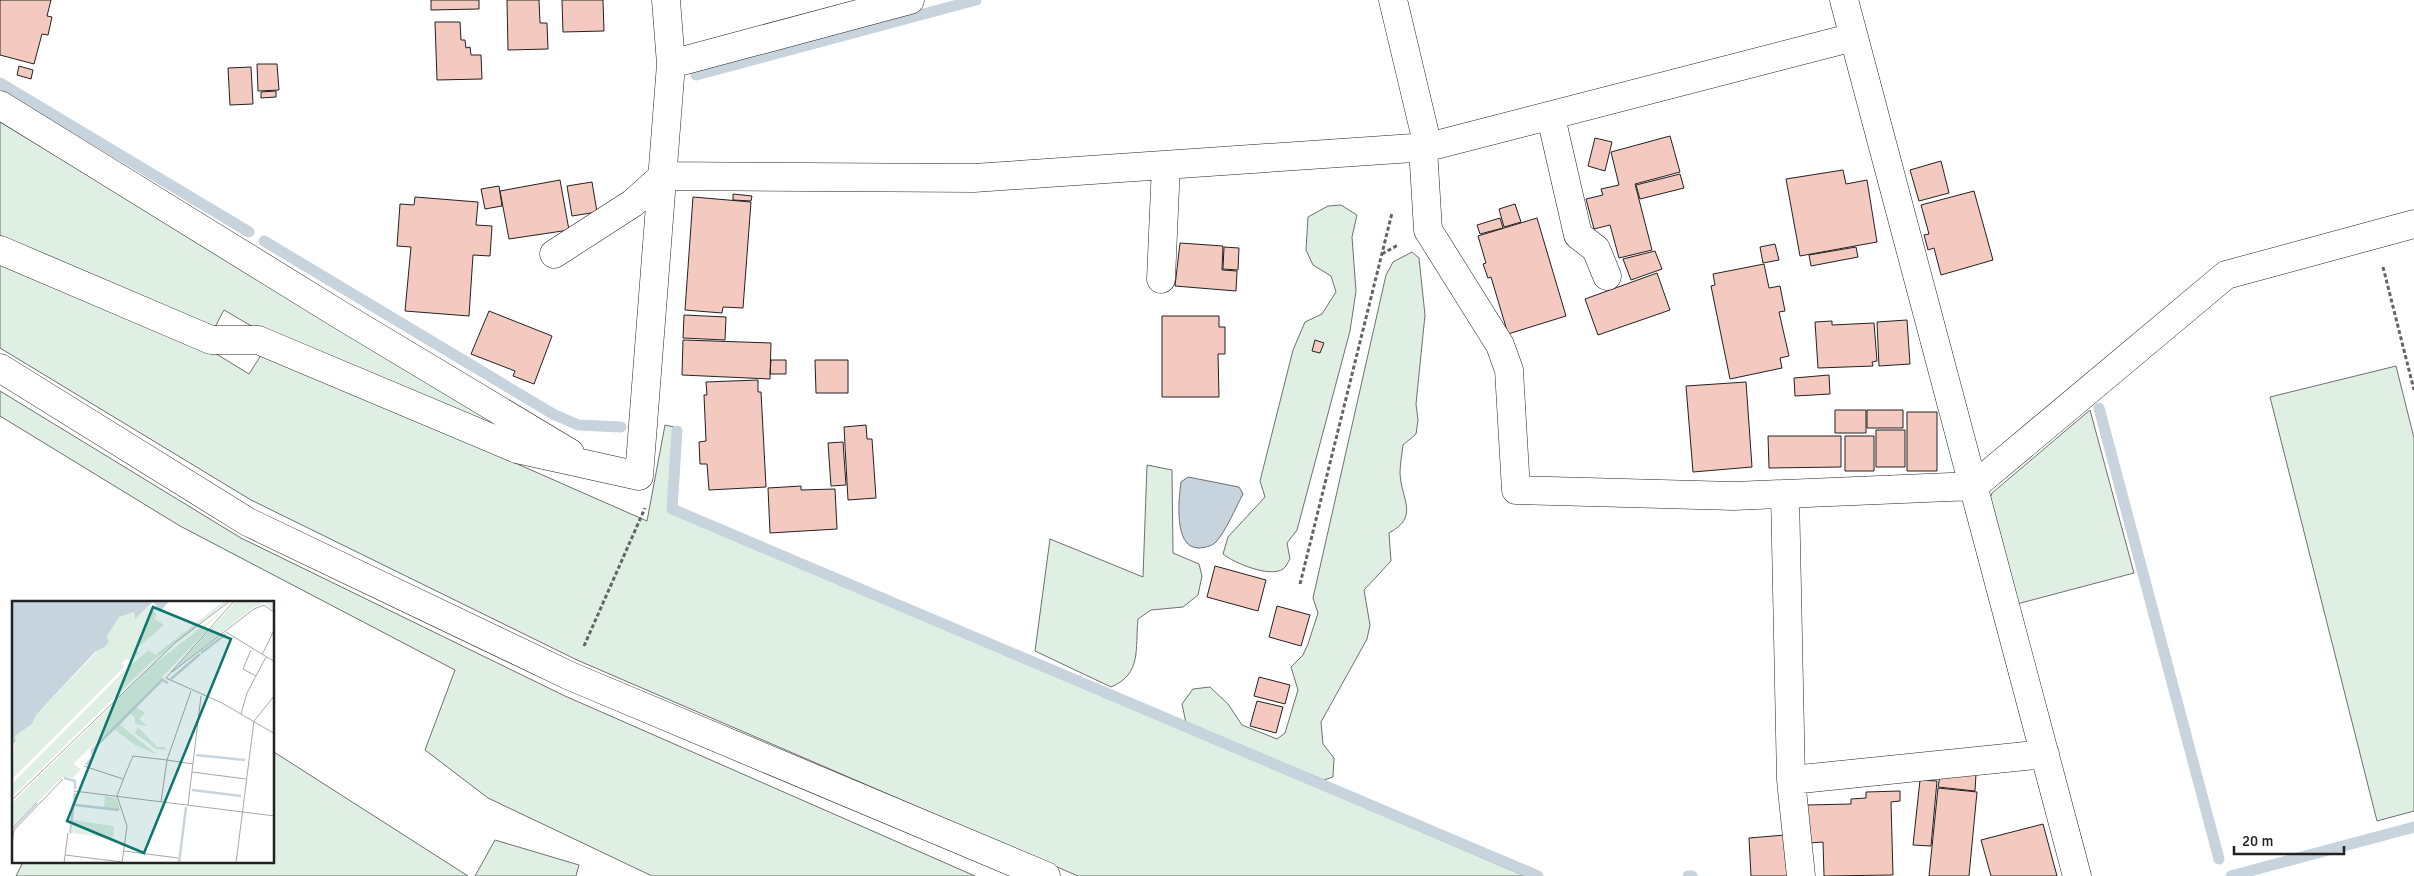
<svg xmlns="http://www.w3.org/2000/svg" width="2414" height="876" font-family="Signika,sans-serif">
<rect width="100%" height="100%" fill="#fff"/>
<path fill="#e0efe3" stroke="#6f6f6f" d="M0 122 520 437 265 334 224 310 214 329 0 238Z
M1341 205 1357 215 1352 237 1356 291 1350 331 1297 530 1287 543 1290 559C1288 562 1286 567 1283 569 1270 578 1234 563 1223 554L1228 537 1265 497 1260 481 1293 350 1305 322 1322 314 1336 292 1331 276 1313 265 1306 250 1308 217 1328 206Z
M1412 252 1419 258 1425 315 1416 404 1418 420 1416 434 1403 445C1402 454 1400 464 1400 473 1401 500 1420 516 1389 533L1391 561 1364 590 1370 625 1367 639 1321 722 1323 744 1334 758 1333 777 1324 780 1186 723 1182 704 1193 689 1210 687 1228 704 1242 725 1277 739 1285 733 1298 690 1291 667 1303 655 1308 644 1318 613 1313 598 1386 275 1393 262Z
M0 260 197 342 249 374 263 352 647 521 665 425 674 427 669 510 1525 876H1078L577 660 251 500 0 348Z
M2396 366 2414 438V811L2377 821 2270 397Z
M0 391 241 538 565 696 975 876H652L488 798 425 750 455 670 180 526 0 416Z
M2090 410 2134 573 2017 604 1989 501 1992 493Z
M1147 465 1172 470 1173 553 1199 564 1202 576 1198 595 1183 607 1151 610 1138 619C1135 649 1142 674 1111 687L1035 651 1050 539 1143 577Z
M274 752 468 876H16L23 862H274Z
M495 840 579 865 576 876H475Z"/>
<path fill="#c7d3dd" stroke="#6f6f6f" d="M1188 477 1239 487 1243 494C1235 509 1227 529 1216 542 1212 546 1204 548 1198 548 1173 547 1179 498 1181 482Z"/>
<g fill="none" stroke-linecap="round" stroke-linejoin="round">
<path stroke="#c7d3dd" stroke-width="11" d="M696 75 976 0
M0 83 249 232
M264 241 553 414 578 425 621 427
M2099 408 2219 859
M677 431 672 509 1538 876
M1688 876H1692
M2231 876 2414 827"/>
</g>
<path fill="#f3c9c0" stroke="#222" d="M0 0H51L47 16 52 17 48 35 42 34 34 64 0 55Z
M431 0H479V9L431 10Z
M507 0H539L540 23H547L548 49 508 50Z
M562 0H603L604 31 563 32Z
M435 22H460L461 40H465L466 48 470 47 471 55H481L482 79 437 80Z
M257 64H277L279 90 258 91Z
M19 66 33 70 31 79 17 75Z
M251 67 253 104 230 105 228 68Z
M276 91V97L261 98V92Z
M1670 136 1680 172 1635 184 1652 250 1619 258 1610 225 1594 229 1586 199 1603 195 1601 189 1619 185 1611 152Z
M1595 138 1612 142 1605 171 1588 166Z
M1941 161 1949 193 1919 201 1910 170Z
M1843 170 1846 184 1867 180 1877 242 1800 256 1786 179Z
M1680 174 1684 188 1640 199 1636 185Z
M560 180 569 230 509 239 500 191Z
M592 182 597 212 572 216 567 186Z
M499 186 502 206 485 209 481 189Z
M1974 191 1993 260 1941 275 1934 248 1928 250 1924 235 1929 234 1921 205Z
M733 194 752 196 751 201 733 200Z
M415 197 478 202 476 225 492 226 490 256 473 255 469 316 405 311 411 247 397 246 400 204 414 205Z
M693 197 751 202 743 308 723 307 722 313 685 310Z
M1515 204 1521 222 1504 227 1499 209Z
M1500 218 1503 228 1480 234 1477 225Z
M1537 218 1566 316 1508 334 1491 277 1488 278 1483 264 1486 263 1478 236Z
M1180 243 1223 246 1222 270 1237 271 1236 291 1175 286Z
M1775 244 1779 260 1763 263 1760 247Z
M1224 247 1239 248 1238 270 1223 269Z
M1856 247 1858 257 1811 266 1809 255Z
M1655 251 1662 269 1631 280 1623 259Z
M1764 264 1769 288 1780 286 1785 311 1779 312 1789 356 1780 358 1782 368 1730 379 1711 286 1715 285 1713 274Z
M1657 273 1670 310 1598 335 1585 299Z
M489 311 552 336 534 384 513 376 515 371 471 354Z
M684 315 726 317 725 340 683 338Z
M1162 316H1219V327H1225V354H1218L1219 397H1162Z
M1907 320 1910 364 1879 366 1877 322Z
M1832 321V325L1874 323 1877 361 1872 362 1873 366 1818 368 1815 322Z
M683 340 771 343 770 379 682 375Z
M1315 340 1324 343 1320 353 1312 351Z
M771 360H786V374H770Z
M815 360H848V393H816Z
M1829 375 1830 394 1795 396 1794 378Z
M758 380V392H761L766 487 709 490 707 464H700L699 442 706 441 704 395H707L706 382Z
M1746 382 1752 467 1693 472 1686 386Z
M1835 410H1866V433H1835Z
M1867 410H1903V428H1867Z
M1907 412H1937V471H1907Z
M866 425 867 439H872L876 498 848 500 844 427Z
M1876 430H1905V467H1876Z
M1768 436H1841V467L1769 468Z
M1845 436H1874V471H1845Z
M843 442 846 485 831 486 828 443Z
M801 486V490L835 489 837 529 770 533 768 488Z
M1215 566 1266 580 1258 611 1207 597Z
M1277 606 1310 615 1301 646 1269 637Z
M1259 677 1290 685 1285 704 1254 696Z
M1257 701 1283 707 1276 733 1250 726Z
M1976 774 1975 791 1938 787 1940 776Z
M1920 780 1937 781 1931 846 1913 845Z
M1938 788 1977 792 1969 876H1929Z
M1900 791V801L1891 802 1893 875 1824 876 1823 842 1809 843 1807 805 1851 804V799L1866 798V792Z
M2043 824 2057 876H1991L1981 840Z
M1785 835 1788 876H1751L1749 838Z"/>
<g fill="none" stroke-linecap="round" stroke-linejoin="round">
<g stroke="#222" stroke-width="29">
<path id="minor" d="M1393 0 1428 147
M1844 0 2077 876
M671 64 910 0
M0 105 337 313 570 453
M1551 117 1578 235 1596 249 1607 276
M1423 148 1428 230 1500 345 1509 370 1516 490 1734 496 1974 486 2226 275 2414 224
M0 250 211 340H258L517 449 639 476 671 64 666 0
M554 254 633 203 663 176 974 178 1428 147 1854 37
M1161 279 1166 165
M0 368 248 522 570 676 1046 876
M1785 494 1791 780 1801 876
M1791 780 2045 754"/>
</g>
<path stroke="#646464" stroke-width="3" stroke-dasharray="4 2.5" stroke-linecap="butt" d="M1382 254 1398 245
M2383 267 2414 390
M1300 584 1392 213
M584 646 645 508"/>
<use href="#minor" stroke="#fff" stroke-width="28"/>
</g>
<g transform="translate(12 601)">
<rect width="262" height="262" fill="#fff"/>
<path d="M212 0H216L137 63 0 196V183L114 68 137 49 143 54ZM224 0H262V11L253 1 241 7 162 69ZM219 3 194 25 196 28 199 25 150 76 157 82 149 79 108 124 146 154 123 144 102 128 109 119 63 161 62 164 69 168 61 177 51 176 0 226V202L140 65ZM138 5 144 13 143 18 152 24 124 48 127 52 121 58H114L110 62 112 66 0 178 3 135 20 123 24 114 97 38 95 35 107 15 122 11 123 18ZM124 106 133 112 127 118 135 125 123 123V117L118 112ZM126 126 145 146H153V149L144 148 123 132ZM93 195 104 197 108 208 92 207ZM61 219 102 225 101 237 59 232Z" fill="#e0efe3"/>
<path d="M0 0H157L149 10 141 1 123 18 122 11 107 16 95 35 97 40 94 45 83 51 24 114 20 123 3 135 4 140 0 144Z" fill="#c7d3dd"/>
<path fill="none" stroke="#c7d3dd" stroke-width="2.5" d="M189 52 214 33M159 78 188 53M184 154 233 159M74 164 81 156 80 149 150 79 156 82M52 177 63 180V188M180 189 229 195M63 204 107 209M0 228 25 202M58 232 63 192M167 262 174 206"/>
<path fill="none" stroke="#a7a7a7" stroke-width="1" d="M222 0 154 77 210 102 263 133M214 31 263 61M239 49 231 68 244 75M250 54 263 27M160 71 242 8 252 4 263 12M229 113 235 92 254 56M155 159 181 163M72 165 111 178M180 171 234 178M62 190 263 215M0 199 164 41 218 0M149 201 155 159 179 90M176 204 189 95M0 243 2 229 51 178M112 250 166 257M53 254 110 261M52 262 56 232M110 262 115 225 105 195 113 174 121 155 155 159M224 262 242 120 263 94"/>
<path fill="#0f766e" fill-opacity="0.15" stroke="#0f766e" stroke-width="2.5" d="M141 6 219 38 132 252 55 220Z"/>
<rect width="262" height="262" fill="none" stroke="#222" stroke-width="2.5"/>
</g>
<path d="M2234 846v8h110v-8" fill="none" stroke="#222222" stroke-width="2.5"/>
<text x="2242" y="846" font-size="15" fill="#222222" stroke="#ffffff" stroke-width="4" paint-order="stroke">20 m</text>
</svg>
